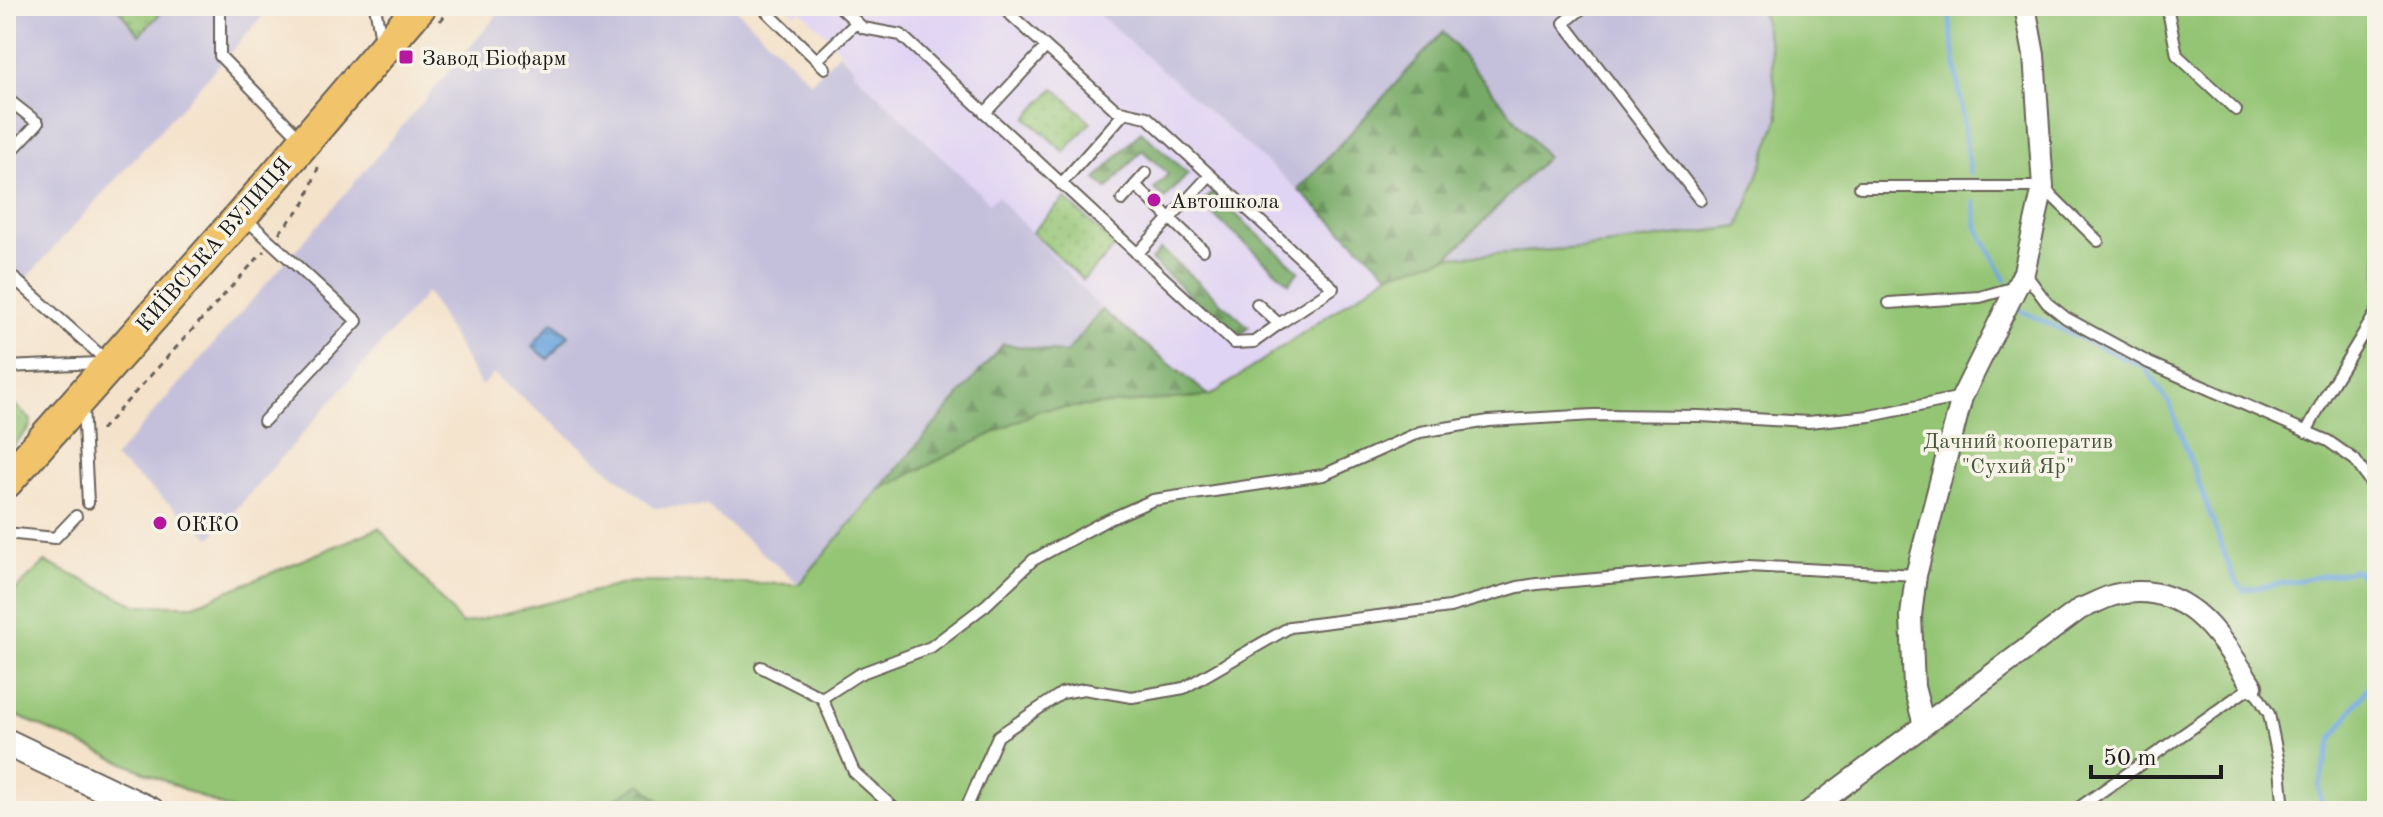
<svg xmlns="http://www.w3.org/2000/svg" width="2383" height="817" font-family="'Old Standard TT',serif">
<defs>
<pattern id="grass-dots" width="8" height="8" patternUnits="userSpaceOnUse" patternTransform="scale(2)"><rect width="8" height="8" fill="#94c575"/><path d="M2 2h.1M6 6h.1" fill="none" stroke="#7fa965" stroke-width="1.8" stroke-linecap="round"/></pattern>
<pattern id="forest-firs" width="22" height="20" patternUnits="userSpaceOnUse" patternTransform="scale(2)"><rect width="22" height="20" fill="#7a6"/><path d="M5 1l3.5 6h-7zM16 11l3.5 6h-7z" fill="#618a53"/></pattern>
<pattern id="water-ripples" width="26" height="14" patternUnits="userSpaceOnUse" patternTransform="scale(2)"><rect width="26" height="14" fill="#6fa7de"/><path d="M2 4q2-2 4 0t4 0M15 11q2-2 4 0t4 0" fill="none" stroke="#5a87b3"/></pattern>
</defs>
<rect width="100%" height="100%" fill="#f7f3e8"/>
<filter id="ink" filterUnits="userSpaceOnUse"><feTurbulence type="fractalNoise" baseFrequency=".0125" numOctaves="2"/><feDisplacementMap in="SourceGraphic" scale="16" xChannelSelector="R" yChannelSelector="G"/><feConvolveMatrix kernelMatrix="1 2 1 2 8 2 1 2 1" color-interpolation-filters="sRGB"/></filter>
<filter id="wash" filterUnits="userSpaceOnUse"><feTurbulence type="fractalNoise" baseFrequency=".006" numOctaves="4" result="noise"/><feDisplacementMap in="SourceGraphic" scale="32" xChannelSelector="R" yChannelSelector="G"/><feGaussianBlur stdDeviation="1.8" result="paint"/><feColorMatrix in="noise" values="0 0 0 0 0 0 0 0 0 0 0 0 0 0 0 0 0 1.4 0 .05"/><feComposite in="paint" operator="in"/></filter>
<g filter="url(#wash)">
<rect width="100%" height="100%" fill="#f4e2ca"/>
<path fill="#e0d4f4" d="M786 6H1089L1298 190 1389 274 1210 396 1102 310 997 197 990 204 855 73 853 67 822 30 800 10 795 14Z"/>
<path fill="#c4c0db" d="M6 6H272L15 291 6 283Z
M505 6H733L811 82 839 53 853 67 855 73 990 203 997 196 1102 310 1066 353 1002 344 799 584 707 506 654 508 494 374 481 386 427 292 211 538 114 458 336 204Z
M1089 6H1760L1770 46 1779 117 1739 227 1582 248 1448 257 1389 274 1298 190Z"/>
<path fill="url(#grass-dots)" stroke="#587048" stroke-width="2" d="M116 6H168L139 35Z
M1054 88 1091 122 1064 152 1027 118Z
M1065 198 1116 246 1083 280 1032 232Z
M6 397 31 420 30 427 6 454Z"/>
<path fill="url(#forest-firs)" stroke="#4a6341" stroke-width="2" d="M1443 32 1547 157 1448 257 1389 274 1298 190Z
M1141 131 1188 174 1165 199 1154 189 1168 174 1142 150 1107 189 1096 179Z
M1212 193 1299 271 1289 283 1201 204Z
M1161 249 1249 327 1238 339 1151 260Z
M1102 310 1210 396 1040 410 879 490 1003 344 1066 353Z
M641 784 671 811H593Z"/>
<path fill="#94c575" stroke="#587048" stroke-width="2" d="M1760 6H2377V811H671L641 784 593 811H233L6 711V599L45 562 136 605H194L379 528 462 624 632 582 799 584 879 490 1040 410 1210 396 1389 274 1448 257 1582 248 1739 227 1779 117 1770 46Z"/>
<path fill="url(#water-ripples)" stroke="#46627d" stroke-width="2" d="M553 321 569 335 548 359 532 346Z"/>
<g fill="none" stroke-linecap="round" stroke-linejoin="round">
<path stroke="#6fa7de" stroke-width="5" d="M1948 6 1970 173
M1974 202 1977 227 2005 279
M2021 311 2146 368 2170 405 2233 577 2244 590 2356 570 2374 588 2377 594
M2322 811 2319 785 2332 739 2377 674"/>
</g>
</g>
<g filter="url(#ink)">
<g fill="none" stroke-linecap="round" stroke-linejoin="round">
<g stroke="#686159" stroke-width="14">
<path id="service" d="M220 6V56L302 140
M375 6 381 40
M761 6 825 68
M839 6 863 28 901 35 1234 343 1254 342 1279 324 1257 304
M1001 6 1116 110 1147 117 1333 288 1279 324
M1585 6 1564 23 1700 200
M2167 6 2177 55 2236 110
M817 60 857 22
M6 98 38 123 6 157
M985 113 1046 47
M1061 184 1125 112
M1135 185 1203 250
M1860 187H2043L2098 241
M1122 200 1146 173
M246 219 357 321 264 421
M1137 254 1210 175
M6 271 108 362
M2024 272 2047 303 2066 318 2149 363 2328 441 2355 460 2377 492
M1889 303 1980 297 2015 287
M6 367 99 363
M83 405 88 503
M2306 432 2327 393 2377 311
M6 533 55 538 76 516
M761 667 822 698 854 772 897 811
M822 698 859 674 931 647 986 605 1033 560 1103 522 1153 500 1323 475 1420 432 1489 421 1594 415 1700 416 1808 422 1870 416 1962 397
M965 811 998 736 1062 693 1084 689 1132 697 1184 688 1290 627 1450 607 1518 587 1537 584 1749 566 1916 575
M2074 811 2252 686 2269 714 2280 768 2284 811"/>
</g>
<g stroke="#686159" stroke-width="24">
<path id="minor" d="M1924 725 1914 687 1911 616 1916 575 1962 397 2024 272 2043 187 2034 55 2025 6
M1809 811 2080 609C2091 605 2103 598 2114 595 2186 578 2219 634 2252 686"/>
</g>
<g stroke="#686159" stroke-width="30">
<path id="tertiary" d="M6 742 151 811"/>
</g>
<g stroke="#686159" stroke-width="36">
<path id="primary" d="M6 482 242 215 420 6"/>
</g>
<path stroke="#686159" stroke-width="3" stroke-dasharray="6 6" stroke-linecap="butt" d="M440 21 453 6
M279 233 305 203 319 165
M101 430 264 251"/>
<use href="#service" stroke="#fff" stroke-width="10"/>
<use href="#minor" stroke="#fff" stroke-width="20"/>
<use href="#tertiary" stroke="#fff" stroke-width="26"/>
<use href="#primary" stroke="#f1c36a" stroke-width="32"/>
</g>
</g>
<g fill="#b5179e" stroke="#f7f3e8" stroke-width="3">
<rect x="398" y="49" width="16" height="16" rx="4"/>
<circle cx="1154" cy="200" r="8"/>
<circle cx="160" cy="523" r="8"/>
</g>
<g text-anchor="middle" stroke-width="7" stroke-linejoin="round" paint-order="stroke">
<g font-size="22" fill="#1c1c1c" stroke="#f7f3e8" text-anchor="start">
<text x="422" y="65">Завод Біофарм</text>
<text x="1170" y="208">Автошкола</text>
<text x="176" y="531">ОККО</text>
</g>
<g font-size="22" fill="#1c1c1c" stroke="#f7f3e8">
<text transform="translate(213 244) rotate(-49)" y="8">КИЇВСЬКА ВУЛИЦЯ</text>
</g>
<g font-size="22" fill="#46573b" stroke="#f7f3e8">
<text x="2018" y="448">Дачний кооператив<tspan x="2018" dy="25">"Сухий Яр"</tspan></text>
</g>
</g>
<rect width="2383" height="817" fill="none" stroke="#f7f3e8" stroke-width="32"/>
<path d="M2091 765v12h130v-12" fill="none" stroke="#1c1c1c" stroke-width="4"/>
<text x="2103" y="765" font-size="24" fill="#1c1c1c" stroke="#f7f3e8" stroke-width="6" paint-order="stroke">50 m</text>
</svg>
